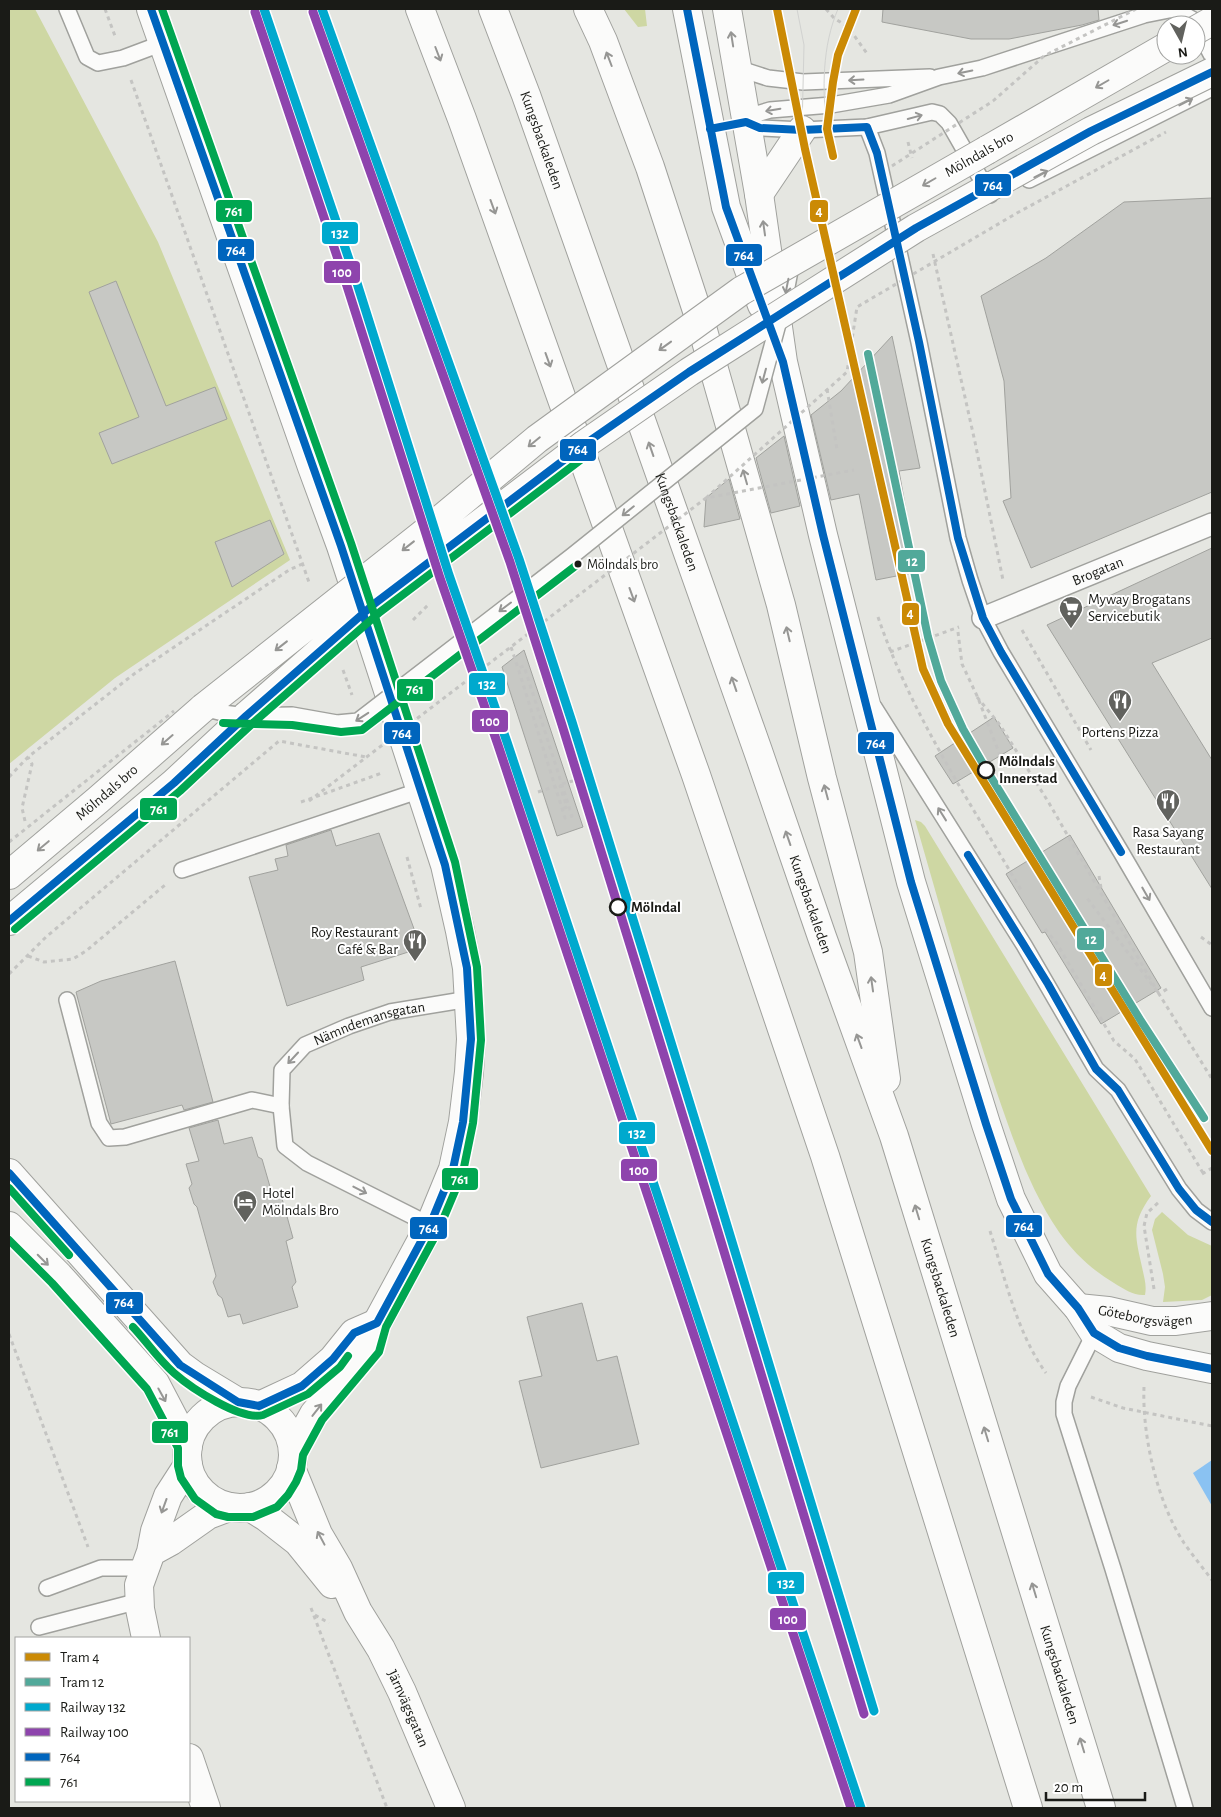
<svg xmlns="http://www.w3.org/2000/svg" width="1221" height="1817" font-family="'Alegreya Sans',sans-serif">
<rect width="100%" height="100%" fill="#e5e6e1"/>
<path fill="#ced7a3" d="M9 9H35L158 242 290 560 115 678 9 764Z
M624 9H645L647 26 638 27Z
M915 820 921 822 925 826 1151 1196C1131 1223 1135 1236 1142 1267 1144 1277 1147 1285 1145 1295 1134 1296 1124 1289 1114 1283 1092 1270 1074 1253 1059 1232 1029 1188 1013 1139 996 1090 966 1001 941 910 915 820Z
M1162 1212 1188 1235 1212 1246V1295L1202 1300 1163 1302 1165 1287 1163 1274 1152 1230 1155 1219Z"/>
<path fill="#8ac2f2" d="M1212 1460V1506L1193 1473Z"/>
<path fill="#c7c8c4" stroke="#a1a29e" d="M883 9H1098L1099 20 1082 25 1009 39H971L882 22Z
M1212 198V492L1031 568 1003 501 1011 498 1004 381 981 296 1046 258 1124 202Z
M116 281 166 406 215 387 227 419 112 464 99 433 139 417 89 292Z
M892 336 920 468 899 471 917 572 876 580 859 494 831 500 811 415 841 391Z
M784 436 800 506 771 513 756 458Z
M729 479 740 519 704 527 706 498Z
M270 520 284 554 232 587 215 542Z
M1212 548V638L1152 663 1212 760V889L1047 625Z
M524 650 583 827 557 836 502 667Z
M994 717 1013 748 953 784 935 756Z
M331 830 336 846 379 833 421 948 361 967 364 980 287 1006 249 877 278 870 275 859 288 856 286 845Z
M1070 835 1161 988 1101 1024 1045 932 1042 933 1006 874Z
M175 961 213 1102 184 1110 182 1105 111 1124 76 992 101 981Z
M218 1120 224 1144 252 1137 258 1157 262 1159 273 1197 281 1195 293 1238 286 1241 296 1282 292 1287 298 1307 243 1324 240 1314 228 1317 222 1298 218 1295 213 1282 216 1276 197 1207 194 1204 189 1188 192 1184 186 1164 199 1161 189 1128Z
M582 1303 597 1361 617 1356 639 1444 541 1468 519 1381 542 1376 527 1317Z"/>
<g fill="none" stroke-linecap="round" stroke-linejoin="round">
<g stroke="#a0a19d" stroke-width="18">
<g id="service">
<path d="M67 9 87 57 98 63 123 58 163 43"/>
<path d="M1196 26 1212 56"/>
<path d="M737 68 768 78 803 82 930 77"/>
<path d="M746 122 760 128 802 130 867 127 932 112 940 114 949 123 990 195"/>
<path d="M746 122 757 114 770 110 831 105 889 95 939 77 982 68 1144 15 1174 9 1192 19 1196 25"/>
<path d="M867 127 877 153 919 342 958 538 970 580 983 618 1001 652 1121 852 1212 1008"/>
<path d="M1029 180 1212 88"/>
<path d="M783 308 792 260"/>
<path d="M874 707 1024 945 1096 1069 1118 1090 1179 1189 1196 1210 1212 1222"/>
<path d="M182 870 421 790"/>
<path d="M67 1000 99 1123 109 1138 125 1137 252 1100 281 1106"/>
<path id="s1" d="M430 1225 307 1163 285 1146 281 1106 282 1070 305 1045 349 1026 390 1012 469 999"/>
<path d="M1097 1328 1068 1386 1064 1402V1414L1113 1569 1185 1808"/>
<path d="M47 1588 101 1568H145"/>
<path d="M39 1627 139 1601"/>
</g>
</g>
<g stroke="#a0a19d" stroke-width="24">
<g id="pedestrian">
<path id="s2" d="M983 618 1212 524"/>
</g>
</g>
<g stroke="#a0a19d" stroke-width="30">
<path id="minor" d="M151 1552 171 1541 208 1515 229 1507
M146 1638 140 1609 139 1585 151 1552 155 1531 168 1496 188 1465
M189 1758 206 1808"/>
</g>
<g stroke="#a0a19d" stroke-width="30">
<g id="tertiary">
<path d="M151 9 312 467 341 546 445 865 460 931 467 968 471 1039 469 1072 463 1122 453 1169 430 1225 377 1323 370 1347 314 1414 293 1452"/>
<path d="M987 150 1166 47"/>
<path id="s3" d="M9 875 98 800 203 708"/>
<path d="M9 921 174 783 246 716"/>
<path d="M9 1173 180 1365 195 1376 238 1402"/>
<path d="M9 1226 59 1276 155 1383 188 1446"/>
<circle cx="240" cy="1455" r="53"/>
<path d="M259 1406 302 1386 333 1359 354 1333 377 1323"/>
<path id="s4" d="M291 1468 318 1534 338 1568 358 1612 381 1649 402 1692 451 1808"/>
<path d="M250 1507 266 1517 298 1542 332 1584"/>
</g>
</g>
<g stroke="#a0a19d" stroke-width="30">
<g id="secondary">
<path d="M687 9 726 207 762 305"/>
<path d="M727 9 759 194 783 362 823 535 911 882 986 1124 1011 1199 1048 1274 1078 1308 1094 1333 1119 1348 1147 1356 1212 1369"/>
<path d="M759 194 802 130"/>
<path id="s5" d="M1078 1308 1108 1311 1152 1321H1176L1212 1316"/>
</g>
</g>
<g stroke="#a0a19d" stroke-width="30">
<g id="motorway">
<path d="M420 9 462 119 696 775 825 1156 1028 1808"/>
<path id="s6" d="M493 9 526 95 758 751 822 937 894 1136 1101 1808"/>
<path d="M588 9 603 41 650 167 700 320 781 605 822 778 868 952 886 1079"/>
</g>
</g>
<path stroke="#c4c4c2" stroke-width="3" stroke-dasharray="4 4" stroke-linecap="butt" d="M105 9 115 36
M826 9 834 18 848 27 868 55
M131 80 310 585
M908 142 912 158
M933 254 975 442 1003 580
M827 389 837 449
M878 617C911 714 970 802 1021 890
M1022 630 1091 750
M958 632 962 664 978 698 1001 758
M511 647 518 668 524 666 572 816 565 818 518 668
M890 652 959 627
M343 670 352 695
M977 697 1000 725 1049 803 1159 994 1087 898
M9 777 28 757 134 674 289 570 302 564
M562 784 576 780
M562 786H560L567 807 562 809
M538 792 556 786
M301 802 382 773
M25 821 22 808 32 764 28 757
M407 857 421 909
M1099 876 1101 888
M1045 929 1056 942 1114 1041 1135 1059 1203 1173
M1201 937 1212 945
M28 956 44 962 73 959 86 951 165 885
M9 974 46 937 279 741 366 757
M1167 989 1159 994 1212 1079
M1202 1174 1212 1168
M990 1231C1005 1278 1017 1333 1046 1373
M1154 1289 1144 1226 1147 1213 1159 1202
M9 1334 88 1547
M1144 1387C1142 1435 1157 1502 1184 1543 1193 1556 1203 1568 1212 1580
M1091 1397 1123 1408 1212 1426
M311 1608 387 1808
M315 1615 329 1623"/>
<use href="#service" stroke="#fbfbfa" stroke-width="15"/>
<use href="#pedestrian" stroke="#fbfbfa" stroke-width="21"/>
<use href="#minor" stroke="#fbfbfa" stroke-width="28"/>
<use href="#tertiary" stroke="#fbfbfa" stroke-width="28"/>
<use href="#secondary" stroke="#fbfbfa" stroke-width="28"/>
<use href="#motorway" stroke="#fbfbfa" stroke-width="28"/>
<path stroke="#d1d2d0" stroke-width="1" d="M797 9 804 45 802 130
M827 129C822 90 822 46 838 9"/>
<g stroke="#a0a19d" stroke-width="18" stroke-linecap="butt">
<path id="service-bridge" d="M203 708 223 713 246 716 292 715 337 723 358 721 572 556 755 409 781 313"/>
</g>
<g stroke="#a0a19d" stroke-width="30" stroke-linecap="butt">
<path id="tertiary-bridge" d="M1196 30 1212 21
M203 708 423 534 537 439 741 291 987 150
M246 716 374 604 585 444 689 372 916 228 1091 131 1212 72"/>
</g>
<path stroke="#c4c4c2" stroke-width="3" stroke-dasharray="4 4" stroke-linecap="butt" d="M892 166 993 101 1044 56 1136 9
M706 498 847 372 857 307 1017 213 1166 132
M413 620 430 603
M309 801 706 498 854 470
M9 842 174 711"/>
<use href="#service-bridge" stroke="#fbfbfa" stroke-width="15"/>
<use href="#tertiary-bridge" stroke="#fbfbfa" stroke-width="28"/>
<g stroke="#fff" stroke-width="11">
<path id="bus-1" d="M151 9 341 546 445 865 467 968 471 1039 463 1122 453 1169 430 1225 377 1323 354 1333 333 1359 302 1386 259 1406
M687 9 726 207 783 362 823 535 911 882 986 1124 1011 1199 1048 1274 1078 1308 1094 1333 1119 1348 1147 1356 1212 1369
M710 129 746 122 760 128 802 130 867 127 877 153 919 342 958 538 983 618 1001 652 1121 852
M968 855 1048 984 1096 1069 1118 1090 1179 1189 1196 1210 1212 1222
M9 921 174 783 246 716 374 604 585 444 689 372 916 228 1091 131 1212 72
M9 1173 180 1365 238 1402 259 1406"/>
</g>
<g stroke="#fff" stroke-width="11">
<path id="bus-2" d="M223 723 292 725 341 732 362 730 578 564
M15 929 180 791 253 723 380 612 591 452
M9 1188 69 1255
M9 1240 52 1283 147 1389 178 1448V1466L181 1478 195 1499 216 1514 228 1517H253L277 1507 288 1495 296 1482 301 1470 303 1455 322 1420 379 1352 386 1327 439 1229 463 1172 473 1123 481 1040 477 967 455 862 351 543 162 9
M133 1327C147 1342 159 1360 174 1373 191 1388 241 1421 263 1415L308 1394 340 1367 348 1356"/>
</g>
<use href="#bus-1" stroke="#0065bd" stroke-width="8"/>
<use href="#bus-2" stroke="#00a651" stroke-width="8"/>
<g stroke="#fff" stroke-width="12">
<path id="rail-1" d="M264 9 357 283 449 575 507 742 861 1808
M322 9 519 559 572 722 703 1146 874 1711"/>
</g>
<g stroke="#fff" stroke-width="12">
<path id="rail-2" d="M255 12 347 286 440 578 498 745 851 1808
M313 12 510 562 562 725 693 1149 864 1714"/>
</g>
<use href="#rail-1" stroke="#00a9ce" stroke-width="9"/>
<use href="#rail-2" stroke="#8e44ad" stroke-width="9"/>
<g stroke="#fff" stroke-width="11">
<path id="tram-1" d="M777 9 805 149 923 669 948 724 1212 1151
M833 156 827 129 833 82 838 55 856 9"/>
</g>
<g stroke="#fff" stroke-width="11">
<path id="tram-2" d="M868 354 928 637 941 681 963 729 986 769 1141 1021 1204 1118"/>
</g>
<use href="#tram-1" stroke="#cb8a05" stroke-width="8"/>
<use href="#tram-2" stroke="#51a99a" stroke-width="8"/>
</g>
<defs><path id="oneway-shaft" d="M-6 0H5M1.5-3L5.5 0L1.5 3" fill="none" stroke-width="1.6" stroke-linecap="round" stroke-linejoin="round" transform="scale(1.25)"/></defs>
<g stroke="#969694">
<use href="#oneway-shaft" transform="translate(1120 23) rotate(162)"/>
<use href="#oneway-shaft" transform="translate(732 39) rotate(-99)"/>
<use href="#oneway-shaft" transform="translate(438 54) rotate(69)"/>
<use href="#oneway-shaft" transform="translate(609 59) rotate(-111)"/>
<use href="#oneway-shaft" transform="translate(965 72) rotate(168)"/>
<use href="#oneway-shaft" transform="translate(856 80) rotate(177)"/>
<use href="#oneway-shaft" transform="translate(1102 84) rotate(150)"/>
<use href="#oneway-shaft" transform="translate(1186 102) rotate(-27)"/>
<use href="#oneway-shaft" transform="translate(773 110) rotate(170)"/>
<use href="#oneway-shaft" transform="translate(915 117) rotate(-15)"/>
<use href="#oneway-shaft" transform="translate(1041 174) rotate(-27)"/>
<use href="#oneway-shaft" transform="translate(929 182) rotate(150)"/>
<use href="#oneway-shaft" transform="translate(493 207) rotate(70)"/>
<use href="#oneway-shaft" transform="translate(764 228) rotate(-98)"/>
<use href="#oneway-shaft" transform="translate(787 286) rotate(101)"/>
<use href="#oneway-shaft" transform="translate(665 346) rotate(144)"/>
<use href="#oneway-shaft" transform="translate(548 360) rotate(70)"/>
<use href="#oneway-shaft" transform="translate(764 376) rotate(105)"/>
<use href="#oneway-shaft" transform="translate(534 442) rotate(141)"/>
<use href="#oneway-shaft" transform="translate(651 449) rotate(-109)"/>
<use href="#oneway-shaft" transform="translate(745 477) rotate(-106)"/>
<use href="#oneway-shaft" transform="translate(628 511) rotate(141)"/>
<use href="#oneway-shaft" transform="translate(408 546) rotate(142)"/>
<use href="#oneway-shaft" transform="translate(632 595) rotate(70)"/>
<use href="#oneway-shaft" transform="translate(505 607) rotate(143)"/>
<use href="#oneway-shaft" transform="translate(788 634) rotate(-103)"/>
<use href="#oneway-shaft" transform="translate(281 646) rotate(142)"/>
<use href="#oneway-shaft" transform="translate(734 684) rotate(-109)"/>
<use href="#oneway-shaft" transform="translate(362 717) rotate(147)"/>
<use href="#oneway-shaft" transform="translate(167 740) rotate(139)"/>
<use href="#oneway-shaft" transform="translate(826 792) rotate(-105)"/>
<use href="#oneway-shaft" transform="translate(942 814) rotate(-122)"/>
<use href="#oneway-shaft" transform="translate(788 838) rotate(-109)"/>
<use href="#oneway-shaft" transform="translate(43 846) rotate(140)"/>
<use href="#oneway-shaft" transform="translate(1146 894) rotate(60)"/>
<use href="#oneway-shaft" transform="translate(872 984) rotate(-98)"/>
<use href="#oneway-shaft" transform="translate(859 1041) rotate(-110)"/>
<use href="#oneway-shaft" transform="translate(293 1058) rotate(133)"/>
<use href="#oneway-shaft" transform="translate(360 1190) rotate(27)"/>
<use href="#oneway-shaft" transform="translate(917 1212) rotate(-107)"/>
<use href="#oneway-shaft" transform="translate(43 1260) rotate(45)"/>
<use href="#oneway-shaft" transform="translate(162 1395) rotate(61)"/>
<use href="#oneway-shaft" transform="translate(317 1410) rotate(-52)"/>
<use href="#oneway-shaft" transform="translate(986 1434) rotate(-107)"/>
<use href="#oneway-shaft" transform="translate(164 1506) rotate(110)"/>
<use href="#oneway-shaft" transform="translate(321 1538) rotate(-118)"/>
<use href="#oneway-shaft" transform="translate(1034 1590) rotate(-107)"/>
<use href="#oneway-shaft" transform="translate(1082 1745) rotate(-107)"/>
</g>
<defs>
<g id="supermarket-pin" transform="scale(1.25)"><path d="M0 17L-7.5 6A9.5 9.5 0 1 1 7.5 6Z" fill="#61625e" stroke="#fff"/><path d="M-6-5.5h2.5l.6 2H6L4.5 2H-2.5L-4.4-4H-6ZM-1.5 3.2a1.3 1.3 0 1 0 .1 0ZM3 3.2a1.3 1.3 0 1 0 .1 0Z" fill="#fff"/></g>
<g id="restaurant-pin" transform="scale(1.25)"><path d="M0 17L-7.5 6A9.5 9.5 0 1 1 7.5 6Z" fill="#61625e" stroke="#fff"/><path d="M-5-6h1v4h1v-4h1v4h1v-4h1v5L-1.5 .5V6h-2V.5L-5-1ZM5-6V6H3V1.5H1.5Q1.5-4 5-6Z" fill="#fff"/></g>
<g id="hotel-pin" transform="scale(1.25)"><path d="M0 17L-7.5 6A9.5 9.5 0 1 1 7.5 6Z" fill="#61625e" stroke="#fff"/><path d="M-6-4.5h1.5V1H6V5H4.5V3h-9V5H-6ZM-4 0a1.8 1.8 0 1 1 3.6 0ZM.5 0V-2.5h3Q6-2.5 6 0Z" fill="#fff"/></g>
</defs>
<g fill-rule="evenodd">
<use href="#supermarket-pin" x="1071" y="608"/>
<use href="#restaurant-pin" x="1120" y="701"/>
<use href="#restaurant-pin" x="1168" y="801"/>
<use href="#restaurant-pin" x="415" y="941"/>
<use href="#hotel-pin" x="245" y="1202"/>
</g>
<circle fill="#1a1b17" stroke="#fff" stroke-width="2" cx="578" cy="564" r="4.5"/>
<g fill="#fff" stroke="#1a1b17" stroke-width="2.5">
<circle cx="986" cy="770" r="8"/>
<circle cx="618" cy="907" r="8"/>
</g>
<g text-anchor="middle" stroke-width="4" stroke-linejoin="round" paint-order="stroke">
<g font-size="14" fill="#1a1b17" stroke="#fff" text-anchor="start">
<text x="587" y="569">Mölndals bro</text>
</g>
<g font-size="15" fill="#1a1b17" stroke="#fff">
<text dy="5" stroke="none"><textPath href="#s6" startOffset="140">Kungsbackaleden</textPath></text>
<text transform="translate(979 154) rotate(-30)" y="5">Mölndals bro</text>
<text dy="5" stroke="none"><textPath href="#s6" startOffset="545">Kungsbackaleden</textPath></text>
<text dy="5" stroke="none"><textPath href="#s2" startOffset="124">Brogatan</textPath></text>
<text dy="5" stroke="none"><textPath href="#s3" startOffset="128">Mölndals bro</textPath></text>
<text dy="5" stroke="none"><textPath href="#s6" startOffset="950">Kungsbackaleden</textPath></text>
<text dy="5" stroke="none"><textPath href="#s1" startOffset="344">Nämndemansgatan</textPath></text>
<text dy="5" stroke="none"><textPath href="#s6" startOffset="1355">Kungsbackaleden</textPath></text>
<text dy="5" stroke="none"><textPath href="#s5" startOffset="68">Göteborgsvägen</textPath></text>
<text dy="5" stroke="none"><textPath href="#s6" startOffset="1760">Kungsbackaleden</textPath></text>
<text dy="5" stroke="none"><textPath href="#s4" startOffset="268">Järnvägsgatan</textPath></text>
</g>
<g font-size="15" fill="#1a1b17" stroke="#fff" text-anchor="start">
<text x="1088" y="604">Myway Brogatans<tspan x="1088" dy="17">Servicebutik</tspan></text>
<text x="1120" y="737" text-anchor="middle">Portens Pizza</text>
<text x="1168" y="837" text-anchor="middle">Rasa Sayang<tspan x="1168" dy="17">Restaurant</tspan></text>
<text x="398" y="937" text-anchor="end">Roy Restaurant<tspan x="398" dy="17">Café &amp; Bar</tspan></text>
<text x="262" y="1198">Hotel<tspan x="262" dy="17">Mölndals Bro</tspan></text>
</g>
<g font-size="15" font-weight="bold" fill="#1a1b17" stroke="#fff" text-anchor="start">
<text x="999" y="766">Mölndals<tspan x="999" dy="17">Innerstad</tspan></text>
<text x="631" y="912">Mölndal</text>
</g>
</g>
<g stroke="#fff" stroke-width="2">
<rect x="974" y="173" width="38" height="24" rx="5" fill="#0065bd"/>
<rect x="809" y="199" width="20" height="24" rx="5" fill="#cb8a05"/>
<rect x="215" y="199" width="38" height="24" rx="5" fill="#00a651"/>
<rect x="321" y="221" width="38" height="24" rx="5" fill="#00a9ce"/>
<rect x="217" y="238" width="38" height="24" rx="5" fill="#0065bd"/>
<rect x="725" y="243" width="38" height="24" rx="5" fill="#0065bd"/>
<rect x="323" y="260" width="38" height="24" rx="5" fill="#8e44ad"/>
<rect x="559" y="438" width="38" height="24" rx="5" fill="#0065bd"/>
<rect x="897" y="549" width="29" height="24" rx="5" fill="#51a99a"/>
<rect x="901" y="602" width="19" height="24" rx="5" fill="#cb8a05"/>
<rect x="468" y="672" width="38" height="24" rx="5" fill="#00a9ce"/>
<rect x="396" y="678" width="38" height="24" rx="5" fill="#00a651"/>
<rect x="471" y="709" width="38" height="24" rx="5" fill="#8e44ad"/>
<rect x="383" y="721" width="38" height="24" rx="5" fill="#0065bd"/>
<rect x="857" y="731" width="38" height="24" rx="5" fill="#0065bd"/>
<rect x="139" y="797" width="39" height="24" rx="5" fill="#00a651"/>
<rect x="1076" y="927" width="29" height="24" rx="5" fill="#51a99a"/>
<rect x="1094" y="963" width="19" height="24" rx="5" fill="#cb8a05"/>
<rect x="618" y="1121" width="38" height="24" rx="5" fill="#00a9ce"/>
<rect x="620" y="1158" width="38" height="24" rx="5" fill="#8e44ad"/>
<rect x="441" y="1167" width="38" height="24" rx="5" fill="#00a651"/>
<rect x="1005" y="1214" width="38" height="24" rx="5" fill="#0065bd"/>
<rect x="409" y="1216" width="39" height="24" rx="5" fill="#0065bd"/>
<rect x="105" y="1291" width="39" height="24" rx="5" fill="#0065bd"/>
<rect x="151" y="1420" width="38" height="24" rx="5" fill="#00a651"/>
<rect x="767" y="1571" width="38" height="24" rx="5" fill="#00a9ce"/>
<rect x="769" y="1607" width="38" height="24" rx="5" fill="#8e44ad"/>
</g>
<g font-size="14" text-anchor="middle" font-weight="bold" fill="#fff">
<text x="993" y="190">764</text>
<text x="819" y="216">4</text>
<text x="234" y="216">761</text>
<text x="340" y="238">132</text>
<text x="236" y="255">764</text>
<text x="744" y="260">764</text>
<text x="342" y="277">100</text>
<text x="578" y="454">764</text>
<text x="912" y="566">12</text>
<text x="910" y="618">4</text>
<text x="487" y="689">132</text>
<text x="415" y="694">761</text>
<text x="490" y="726">100</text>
<text x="402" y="738">764</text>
<text x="876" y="748">764</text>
<text x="159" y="814">761</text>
<text x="1091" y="944">12</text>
<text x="1103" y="980">4</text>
<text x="637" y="1138">132</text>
<text x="639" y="1175">100</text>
<text x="460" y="1184">761</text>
<text x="1024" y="1231">764</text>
<text x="429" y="1233">764</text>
<text x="124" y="1307">764</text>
<text x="170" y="1437">761</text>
<text x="786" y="1588">132</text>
<text x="788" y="1624">100</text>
</g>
<rect width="1221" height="1817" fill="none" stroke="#1a1b17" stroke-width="20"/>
<rect x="15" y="1637" width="175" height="165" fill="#ffffff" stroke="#a3a4a2"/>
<rect x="25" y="1653" width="25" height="8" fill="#cb8a05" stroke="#a3a4a2"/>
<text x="60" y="1662" font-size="15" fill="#1a1b17">Tram 4</text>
<rect x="25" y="1678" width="25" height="8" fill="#51a99a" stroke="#a3a4a2"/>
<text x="60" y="1687" font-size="15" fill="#1a1b17">Tram 12</text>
<rect x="25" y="1703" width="25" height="8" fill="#00a9ce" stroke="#a3a4a2"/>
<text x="60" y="1712" font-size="15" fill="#1a1b17">Railway 132</text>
<rect x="25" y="1728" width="25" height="8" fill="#8e44ad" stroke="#a3a4a2"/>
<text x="60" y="1737" font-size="15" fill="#1a1b17">Railway 100</text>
<rect x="25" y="1753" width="25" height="8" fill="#0065bd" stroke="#a3a4a2"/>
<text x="60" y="1762" font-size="15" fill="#1a1b17">764</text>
<rect x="25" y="1778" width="25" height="8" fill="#00a651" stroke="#a3a4a2"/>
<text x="60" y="1787" font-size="15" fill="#1a1b17">761</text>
<g transform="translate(1181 40) rotate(172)"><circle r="24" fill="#ffffff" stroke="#a3a4a2"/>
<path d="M0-4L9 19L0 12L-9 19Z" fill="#61625e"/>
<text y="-8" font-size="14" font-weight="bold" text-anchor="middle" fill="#1a1b17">N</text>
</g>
<path d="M1046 1792v8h99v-8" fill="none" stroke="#1a1b17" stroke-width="2.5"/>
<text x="1054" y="1792" font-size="15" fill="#1a1b17" stroke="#ffffff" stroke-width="4" paint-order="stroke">20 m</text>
</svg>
